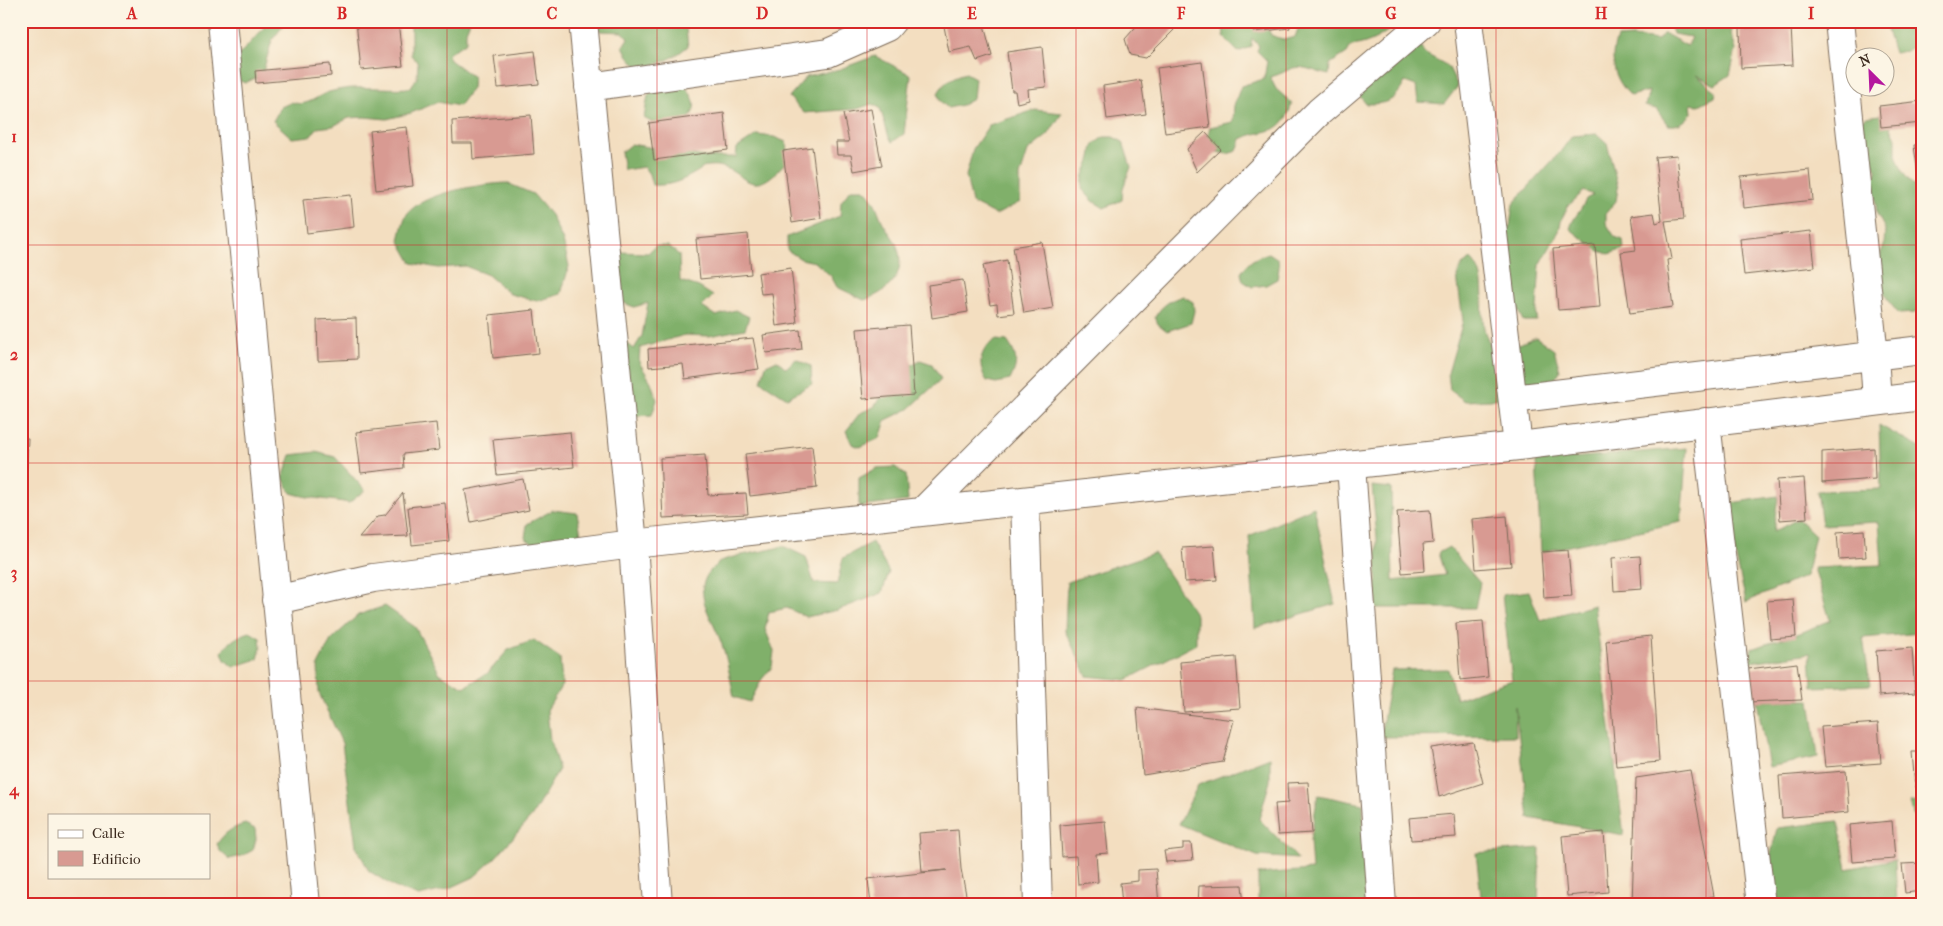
<svg xmlns="http://www.w3.org/2000/svg" width="1943" height="926" font-family="'IM FELL French Canon',serif">
<rect width="100%" height="100%" fill="#fcf5e5"/>
<filter id="ink" filterUnits="userSpaceOnUse"><feTurbulence type="fractalNoise" baseFrequency=".02" numOctaves="2"/><feDisplacementMap in="SourceGraphic" scale="10" xChannelSelector="R" yChannelSelector="G"/><feConvolveMatrix kernelMatrix="1 2 1 2 8 2 1 2 1" color-interpolation-filters="sRGB"/></filter>
<filter id="wash" filterUnits="userSpaceOnUse"><feTurbulence type="fractalNoise" baseFrequency=".0096" numOctaves="4" result="noise"/><feDisplacementMap in="SourceGraphic" scale="20" xChannelSelector="R" yChannelSelector="G"/><feGaussianBlur stdDeviation="1.12" result="paint"/><feColorMatrix in="noise" values="0 0 0 0 0 0 0 0 0 0 0 0 0 0 0 0 0 1.4 0 .05"/><feComposite in="paint" operator="in"/></filter>
<g filter="url(#wash)">
<rect width="100%" height="100%" fill="#f3dec0"/>
<path fill="#80b06b" stroke="#5e6d44" d="M252 21H287L272 40 262 75 245 83 235 79 237 57 264 28 260 22Z
M411 21H470L466 31V42L448 54 450 60 473 77 472 88 459 106 438 102 411 113 387 119 364 117 349 118 333 126 317 128 311 136 292 138 273 121 281 107 292 102C307 108 316 96 329 92 356 84 383 90 410 88L417 78 418 63 411 55Z
M595 21H680L686 29 688 46C673 59 657 67 637 66L628 56 623 46 628 38 623 32 600 31Z
M753 21H811L806 25 782 33 755 24Z
M1218 21H1264L1271 35 1283 40 1295 37 1301 21H1401C1385 34 1371 44 1351 46L1347 53 1330 64 1329 75C1318 73 1304 65 1293 68 1285 71 1279 75 1270 77L1276 89 1292 103C1282 138 1267 127 1241 139L1237 151 1227 154 1212 151 1206 142 1210 127 1233 122 1234 105 1241 86 1264 79 1267 61 1257 51 1259 46 1252 38 1251 47 1238 52 1224 37 1223 25Z
M1669 21H1751L1745 28 1733 29 1731 33 1736 50 1730 75 1715 85 1696 75 1716 91 1715 97 1699 105 1691 104 1692 113C1684 122 1680 126 1668 125L1656 109 1645 106 1649 91 1631 96C1615 81 1608 59 1617 38L1633 37 1658 40 1664 33 1687 46 1691 37 1673 34Z
M1888 21H1922V46L1916 44 1907 51 1894 53 1885 24Z
M1417 39 1424 53 1448 66 1458 86 1444 104 1418 102 1416 86 1405 82C1395 101 1388 104 1366 104L1356 91Z
M875 56 911 75 904 134 892 142 888 134 880 108 872 104 857 109 804 113 789 97 806 77 840 69Z
M966 73 975 78 973 99 962 105 948 108 940 101 938 93C945 81 952 77 966 73Z
M681 81C696 101 700 104 685 125L660 127 644 118 648 95 664 85Z
M1035 110 1062 113 1048 135 1028 151 1020 176V202L996 215 972 203 966 176 973 149 989 125Z
M1885 114 1896 138V155L1903 173 1918 191H1922V221L1919 222 1922 239V304L1915 313 1899 314 1889 302 1872 271 1884 246 1885 229 1877 214 1873 180 1877 172 1862 138 1861 121 1867 117Z
M1597 134 1607 143 1618 188 1616 201 1606 213V223L1615 237 1623 240 1624 249 1609 254 1599 251 1570 229C1573 216 1582 211 1586 199L1593 195 1584 191 1568 206 1561 221 1559 231 1540 265 1536 321H1523L1516 306 1501 245 1510 226 1513 204 1561 151 1572 136Z
M757 135 774 137 786 142 788 159C747 211 745 162 709 166 705 166 699 171 695 173 680 182 669 186 652 185L649 174 644 167 624 170 621 152 631 144 705 157H736L737 148Z
M1104 137H1113L1123 142 1131 167 1123 188 1122 200 1104 208 1093 201 1082 189C1083 176 1084 174 1089 163 1095 150 1087 147 1104 137Z
M507 183 533 194 551 215 563 241 569 266 561 294 537 301 510 294 488 275 465 266 438 268 412 263 399 240C401 233 403 220 407 214 424 192 482 184 507 183Z
M851 189H864C879 204 876 211 885 226 889 234 896 240 898 249 906 276 887 293 864 300L837 287 831 276 815 262 801 259 787 250V237L840 216 841 202Z
M655 246H668L679 255 680 281 699 287 713 296 702 307 716 316 735 310 749 317 745 329 709 336 685 335 640 348 639 362 651 382 657 400 652 415 635 416 630 404 623 340 634 349 642 336 648 303 634 307 602 294 617 252 648 253Z
M1269 253 1278 259 1279 268 1277 279 1266 285 1252 287 1243 281 1241 273C1248 261 1256 257 1269 253Z
M1471 259C1497 285 1466 329 1501 356 1514 344 1521 344 1536 337L1554 350 1560 371 1553 382 1491 400 1465 401 1450 390 1448 373 1463 321 1457 276 1462 265Z
M1183 296 1193 302 1194 311 1191 323 1167 331 1158 324 1155 317C1162 305 1170 300 1183 296Z
M995 340 1007 341C1018 356 1018 364 1010 380L996 383 987 381C977 366 979 350 995 340Z
M796 359 811 366 812 384 787 398 761 381 766 365 777 360 786 368Z
M920 360 932 364 941 379 909 409 886 420 880 438 860 447 852 444 846 431 860 413 874 407 901 371Z
M1879 425 1922 449V649L1921 633 1863 638 1870 685 1812 687 1810 653 1751 662V649L1803 632 1830 620 1814 568 1882 565 1879 522 1822 525 1817 491 1881 489Z
M1687 448 1681 522 1541 552 1536 461Z
M316 452 335 457 365 490 349 503C329 499 310 499 291 493L283 478 291 455Z
M895 467 906 475 908 501 859 507V478L877 468Z
M1372 486 1391 488 1393 581 1445 575 1438 553 1449 547 1480 583 1475 608H1376L1377 538Z
M1778 496 1773 532 1798 519 1815 535 1806 576 1746 602 1724 504Z
M1314 507 1335 604 1255 628 1249 536Z
M553 510 577 513 581 534 570 542 536 546 525 538 527 524Z
M872 542 889 572 882 593 838 610 806 617 787 608 769 612 765 629 774 651 772 667 762 679 750 702 734 697C730 678 727 655 719 637 708 610 688 585 720 562 727 556 770 551 783 546L806 557 814 583 837 584 843 558Z
M1154 553 1196 615V644L1126 680 1087 676 1065 631 1067 582Z
M1529 591 1540 620 1594 605 1624 835 1529 818 1515 706 1516 736 1380 737 1392 670 1448 669 1456 699 1512 680 1502 595Z
M385 606 415 627 440 674 464 687 488 673 508 650 534 640 560 658 562 685 547 710 550 740 559 769 532 816 495 858 474 877 448 889 419 896 396 888 369 871 356 846 342 743 319 693 318 665 331 640 358 615Z
M250 632 260 638 261 648 258 659 233 667 225 660 222 652C230 641 237 636 250 632Z
M1810 700 1818 757 1769 767 1757 701Z
M1270 757V781L1259 819 1298 859 1257 856 1179 824 1198 785Z
M1318 795 1363 804 1366 905H1258V874L1312 870 1310 840Z
M1922 801V845L1910 803Z
M1838 821 1847 869 1895 859 1897 905H1812L1760 902 1777 828Z
M245 824 255 829 256 839 253 850 242 856 229 859 220 851 217 844C225 832 232 828 245 824Z
M1540 848 1538 905H1482L1476 853Z"/>
<g id="blocks">
<path fill="#d89a92" d="M356 21H398L403 66 361 70Z
M943 21H983L992 56 977 61 971 47 949 52Z
M1141 21H1165L1174 30 1146 58 1130 55 1125 39Z
M1253 21H1289L1290 28 1254 32Z
M1791 26 1793 65 1741 68 1740 28Z
M1042 47 1046 87 1028 89 1029 100 1017 103 1015 91H1012L1007 52Z
M535 51 539 84 498 88 494 56Z
M1202 62 1210 127 1165 133 1157 68Z
M330 64 331 76 256 83 255 71Z
M1141 80 1146 114 1107 119 1103 86Z
M1922 101V123L1881 127 1879 106Z
M871 109 882 166 854 171 851 155H837L836 142H849L843 114Z
M724 113 728 150 654 160 649 123Z
M531 115 534 154 473 159 472 143H453L452 121Z
M407 127 413 186 376 190 370 131Z
M1205 132 1221 149 1197 172 1187 149Z
M1922 144V175L1918 176 1914 145Z
M812 147 821 218 792 223 783 151Z
M1677 155 1684 219 1665 221 1672 259 1667 260 1673 307 1630 313 1621 252 1636 250 1631 216 1654 213 1656 223 1662 221 1655 157Z
M1810 170 1813 200 1744 208 1741 177Z
M351 195 354 227 307 233 303 200Z
M1811 231 1815 267 1744 275 1740 239Z
M748 234 751 274 700 279 696 239Z
M1042 242 1053 308 1024 313 1013 247Z
M1595 245 1600 307 1558 310 1553 249Z
M1007 260 1014 313 998 315 997 304 990 305 983 265Z
M791 268 797 323 776 326 772 293 761 294 758 273Z
M963 280 968 312 932 318 928 285Z
M534 310 539 353 493 358 489 315Z
M356 318 357 359 318 361 317 320Z
M909 325 914 395 863 399 857 329Z
M800 330 802 349 766 353 763 335Z
M753 338 759 369 685 379 683 364 649 367 648 349Z
M436 423 439 450 403 454 404 468 361 473 356 432Z
M570 432 574 467 497 475 493 439Z
M21 438H28L25 501H21Z
M812 446 817 488 750 496 745 454Z
M1874 448 1875 479 1822 483V452Z
M705 455 708 495 746 493 748 514 663 518 660 458Z
M1804 478 1807 518 1780 520 1777 480Z
M523 479 529 510 471 522 465 490Z
M403 493 408 536 359 538 378 516 385 515Z
M445 503 449 541 412 545 408 507Z
M1430 510 1433 543 1423 544 1425 571 1402 573 1397 512Z
M1507 516 1511 566 1476 569 1472 519Z
M1864 530 1866 557 1839 559 1837 532Z
M1214 546 1217 580 1185 582 1182 548Z
M1568 550 1572 596 1544 598 1541 552Z
M1640 556 1642 589 1614 591 1612 558Z
M1793 599 1796 637 1770 639 1767 601Z
M1483 621 1488 677 1460 680 1456 623Z
M1651 636 1659 762 1616 766 1606 641Z
M1912 648 1915 693 1879 696 1876 651Z
M1236 657 1240 708 1184 712 1180 662Z
M1797 663 1802 700 1748 702V669Z
M1137 708 1234 720 1223 762 1143 775Z
M1878 723 1881 763 1825 767 1821 727Z
M1473 742 1483 783 1439 797 1431 748Z
M1912 752H1922V787H1915Z
M1690 770 1714 896 1677 905H1632L1636 778Z
M1846 771 1849 812 1782 818 1779 776Z
M1308 782 1312 833 1278 835 1275 804 1288 803 1287 783Z
M1454 814 1456 837 1411 840 1409 818Z
M1105 821 1108 853 1096 854 1098 882 1078 884 1076 856 1062 857 1060 825Z
M1892 821 1895 859 1852 862 1849 825Z
M958 830 961 869 968 905H871L868 879 947 870 922 872 919 833Z
M1604 832 1608 892 1567 896 1562 836Z
M1183 843H1191L1193 860 1166 862 1164 851 1183 849Z
M1922 863V891L1905 893 1902 864Z
M1156 869 1159 905H1122L1120 883 1138 881V870Z
M1242 885 1244 905H1198L1199 886Z"/>
</g>
</g>
<g filter="url(#ink)">
<use href="#blocks" fill-opacity="0" stroke="#7b6957" stroke-width="1"/>
<g fill="none" stroke-linecap="round" stroke-linejoin="round">
<g stroke="#7b6957" stroke-width="30">
<path id="minor" d="M222 21 306 905
M583 21 633 544 658 905
M1468 21 1518 446
M1839 21 1874 356 1877 401
M589 87 828 53 887 27 892 21
M1513 399 1922 350
M1706 422 1761 905
M1351 465 1382 905
M1025 501 1038 905
M922 512 1319 112 1426 21
M276 600 373 578 633 544 1518 446 1922 396"/>
</g>
<use href="#minor" stroke="#fff" stroke-width="28"/>
</g>
</g>
<path fill="none" stroke="#d62828" stroke-width="1" stroke-opacity="0.55" d="M237 21V905M447 21V905M657 21V905M867 21V905M1076 21V905M1286 21V905M1496 21V905M1706 21V905M21 245H1922M21 463H1922M21 681H1922"/>
<rect width="1943" height="926" fill="none" stroke="#fcf5e5" stroke-width="55"/>
<rect x="48" y="814" width="162" height="65" fill="#fcf5e5" stroke="#afa495"/>
<rect x="58" y="830" width="25" height="8" fill="#ffffff" stroke="#afa495"/>
<text x="92" y="838" font-size="15" fill="#3b2a1e">Calle</text>
<rect x="58" y="851" width="25" height="15" fill="#d89a92" stroke="#afa495"/>
<text x="92" y="864" font-size="15" fill="#3b2a1e">Edificio</text>
<g transform="translate(1870 72) rotate(336)"><circle r="24" fill="#fcf5e5" stroke="#afa495"/>
<path d="M0-4L9 19L0 12L-9 19Z" fill="#b5179e"/>
<text y="-8" font-size="14" font-weight="bold" text-anchor="middle" fill="#3b2a1e">N</text>
</g>
<rect x="28" y="28" width="1888" height="870" fill="none" stroke="#d62828" stroke-width="2"/>
<g font-size="16" text-anchor="middle" font-weight="bold" fill="#d62828">
<text x="132" y="19">A</text>
<text x="342" y="19">B</text>
<text x="552" y="19">C</text>
<text x="762" y="19">D</text>
<text x="972" y="19">E</text>
<text x="1181" y="19">F</text>
<text x="1391" y="19">G</text>
<text x="1601" y="19">H</text>
<text x="1811" y="19">I</text>
<text x="14" y="142">1</text>
<text x="14" y="360">2</text>
<text x="14" y="578">3</text>
<text x="14" y="795">4</text>
</g>
</svg>
